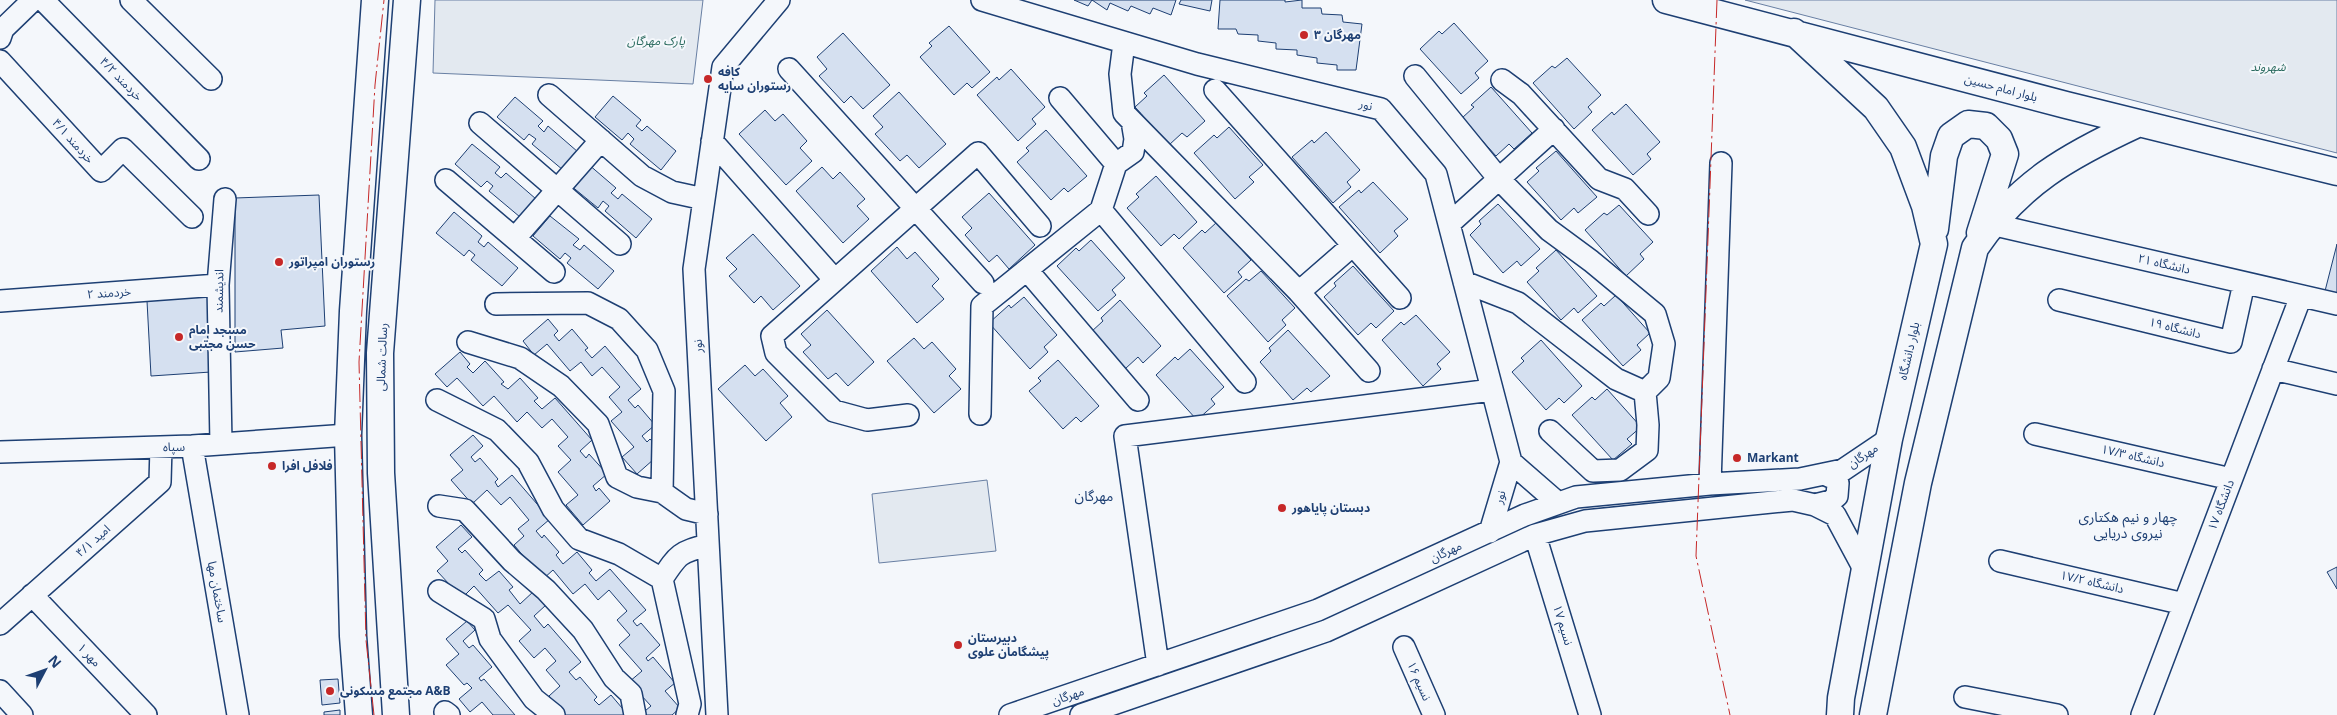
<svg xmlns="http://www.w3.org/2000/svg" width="2337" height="715" font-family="Georgia,'Noto Sans Arabic',serif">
<rect width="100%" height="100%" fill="#f4f7fb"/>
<path fill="#e3e9f0" stroke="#687fa3" d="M435 0H703L693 84 433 73Z
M1745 0H2337V153Z
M987 480 996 551 879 563 872 494Z"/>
<path fill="#d5e0f0" stroke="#1d3f73" d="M1074 0H1176L1171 15 1153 8 1150 14 1131 6 1128 11 1110 3 1107 10 1092 0 1088 6Z
M1181 0H1212L1210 11 1179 4Z
M1220 0H1285V2L1302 0V8H1321L1322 14 1342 15 1343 22 1362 24 1356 70H1337V65L1317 63V58L1297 55V50L1276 49V43L1258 41V35L1238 34 1236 29H1218Z
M1454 23 1488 61 1475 73 1479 78 1461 94 1420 49 1439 31 1442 34Z
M949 26 990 72 972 88 967 83 954 95 920 57 932 46 929 43Z
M843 33 890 85 863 109 851 96 844 103 819 76 827 69 817 57Z
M1567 58 1601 95 1588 107 1592 112 1574 129 1533 83 1552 66 1555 68Z
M1011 69 1045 107 1032 119 1036 124 1018 141 977 95 997 77 999 80Z
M1164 75 1205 121 1187 137 1182 133 1169 145 1135 107 1147 96 1144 93Z
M1491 87 1532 133 1514 149 1509 144 1496 156 1462 118 1474 107 1471 105Z
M899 92 946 144 919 168 907 155 900 161 875 134 883 127 873 116Z
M613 96 641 120 636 126 642 131 647 126 676 151 661 170 630 144 634 139 628 133 622 140 595 117Z
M515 97 543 121 538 126 544 132 548 126 578 152 563 170 532 144 536 139 529 134 524 140 497 117Z
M1626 104 1660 142 1647 154 1651 159 1633 175 1592 130 1612 112 1614 115Z
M765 110 775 121 783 114 807 141 800 148 812 161 786 185 739 134Z
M1229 127 1263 165 1249 177 1254 182 1235 199 1194 153 1214 135 1217 138Z
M1046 130 1087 176 1068 192 1064 188 1051 200 1017 162 1029 151 1026 148Z
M1326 132 1360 170 1347 182 1351 187 1333 203 1292 157 1312 140 1314 143Z
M472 144 500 167 495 173 501 178 506 173 536 199 520 217 489 191 493 186 487 181 481 187 455 164Z
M1556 151 1597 197 1578 213 1574 208 1561 220 1527 182 1539 171 1536 168Z
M588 164 616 188 611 193 618 199 622 194 652 219 636 238 605 211 609 206 603 201 598 208 570 185Z
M822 167 833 179 840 172 865 199 857 206 869 219 843 243 796 191Z
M1156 176 1197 222 1179 239 1174 234 1161 246 1127 208 1139 197 1136 194Z
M1373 182 1408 219 1394 231 1398 236 1380 253 1339 207 1359 190 1361 193Z
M989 193 1035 245 1009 269 997 255 989 262 965 235 972 228 962 217Z
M319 195 325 326 281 330 283 348 235 352V198Z
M1498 204 1540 249 1521 266 1517 261 1503 273 1470 235 1481 224 1479 221Z
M1619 205 1653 242 1640 254 1644 259 1626 276 1585 230 1604 213 1607 215Z
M454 212 482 236 478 242 484 247 488 242 518 268 502 286 471 260 475 255 469 250 464 256 436 233Z
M550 216 579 239 573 245 580 250 584 245 614 271 598 289 567 263 571 258 565 253 560 259 533 236Z
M1217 222 1251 260 1238 272 1242 277 1224 293 1183 248 1202 230 1205 233Z
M753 234 800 286 773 310 761 296 754 303 729 276 737 269 726 258Z
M1091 240 1125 278 1112 290 1116 295 1098 311 1057 266 1076 248 1079 251Z
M2337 244V294L2325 291Z
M897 247 907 259 915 252 939 279 932 286 944 299 917 323 871 271Z
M1556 250 1597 296 1578 313 1574 308 1561 320 1527 282 1539 271 1536 268Z
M1353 266 1394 311 1376 328 1371 323 1358 335 1324 297 1336 286 1334 283Z
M1261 271 1295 308 1282 320 1286 325 1268 342 1227 296 1246 279 1249 281Z
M1616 295 1650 333 1637 345 1641 350 1623 366 1582 320 1601 303 1604 306Z
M208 296 211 372 151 376 147 301Z
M1024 297 1057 335 1044 347 1048 352 1030 369 989 323 1009 305 1011 308Z
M1120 300 1161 346 1143 363 1138 357 1125 369 1091 332 1103 321 1101 318Z
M827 310 874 362 848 386 836 373 828 379 803 352 811 345 801 334Z
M1416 315 1450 352 1437 364 1441 369 1423 386 1382 340 1401 322 1404 325Z
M548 319 558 331 554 335 559 341 572 329 588 348 585 350 592 358 605 346 641 389 628 400 635 408 638 405 655 425 642 436 647 442 650 439 662 452 637 474 622 457 634 447 611 421 622 412 609 397 620 387 602 367 592 376 581 362 570 371 547 344 534 355 523 341Z
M1288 330 1330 376 1311 392 1307 388 1293 400 1260 362 1271 351 1269 348Z
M914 338 924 349 932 342 956 369 949 376 961 389 934 413 887 361Z
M1541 340 1582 386 1564 403 1559 398 1546 410 1512 372 1524 361 1521 358Z
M1190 349 1224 387 1211 399 1215 404 1197 420 1156 375 1175 357 1178 360Z
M460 352 470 364 467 367 473 373 485 361 504 382 501 384 508 389 520 378 538 398 534 401 542 409 555 398 592 440 580 451 586 458 589 454 607 474 593 486 596 491 599 488 610 501 583 525 566 505 578 495 558 472 571 460 558 446 568 437 552 419 542 428 527 412 517 422 494 396 483 406 457 378 447 387 435 374Z
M1058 360 1099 406 1081 422 1076 417 1063 429 1029 391 1041 381 1038 378Z
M745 365 755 376 763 369 788 396 780 403 792 417 766 441 718 389Z
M1607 389 1641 427 1627 439 1632 444 1613 460 1572 415 1592 397 1595 400Z
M473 435 483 446 471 457 475 462 480 458 498 479 495 482 498 487 512 475 550 519 536 531 542 538 544 535 559 552 556 555 563 564 577 552 592 570 589 573 596 581 610 569 646 610 633 621 637 626 641 623 660 645 646 658 648 661 653 657 675 683 665 691 680 708 672 715H640L651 706 629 682 642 671 619 645 630 635 617 620 627 611 609 590 598 600 585 584 573 594 553 570 543 579 514 545 524 536 518 529 529 520 510 497 501 505 487 490 472 504 451 480 463 470 450 455Z
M461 525 472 537 458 549 462 553 465 550 483 570 479 574 486 581 499 571 513 587 509 590 520 604 534 591 546 605 534 616 544 628 548 624 581 662 569 672 576 680 580 677 597 697 594 700 599 705 611 695 628 715H565L549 696 560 686 546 670 556 661 545 648 534 658 519 641 531 630 508 605 498 613 474 586 462 598 437 571 448 561 436 547Z
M2337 567V589L2327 572Z
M467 621 475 630 463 641 469 648 473 645 492 667 479 678 481 681 484 679 515 715H493L482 702 470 712 459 699 472 688 467 683 464 685 446 665 459 654 446 639Z
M338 679 340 703 322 705 320 680Z
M340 710V715H324V712Z"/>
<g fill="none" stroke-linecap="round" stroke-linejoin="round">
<g stroke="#1d3f73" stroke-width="24">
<path id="minor" d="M43 0 199 159
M131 0 211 79
M982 0 1197 64 1381 109 1436 174 1511 462
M0 38 3 29 33 0
M1124 43 1120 74 1124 113 1299 292 1369 371
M0 61 101 171 123 149 192 217
M789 69 983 283
M1415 76 1499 179 1549 230 1591 261 1655 314 1664 344 1659 378 1645 392
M1502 80 1521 94 1599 179 1625 189 1648 214
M1215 90 1400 298
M549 95 642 176 672 192 704 199
M1060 98 1116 164 1133 152 1135 139 1132 121
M480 123 620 244
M712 141 834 279
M1116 164 1101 210 1245 382
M446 180 554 272
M1449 224 1554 129
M1991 224 2337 304
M515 238 601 140
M1027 270 1138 400
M1464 282 1518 303 1616 379 1645 392
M1299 292 1353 245
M2059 300 2231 342 2244 283
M0 301 218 285
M496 304 588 303 619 319 647 350 664 391 662 492
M468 342 520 358 561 386 598 424 617 477 637 487 662 492 686 509 707 514
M2273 369 2337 384
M437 400 497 430 528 462 553 509 579 539 619 554 662 579
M980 414 982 306 1101 210
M908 415 867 420 834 411 776 353 772 336 978 153 1040 226
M1550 431 1593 471 1620 470 1647 450 1648 425 1645 392
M2035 434 2231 479
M221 444 218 285 225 199
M192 446 238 715
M0 452 192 446 348 435
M1710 484 1721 163
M1815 505 1831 501 1837 496 1838 483 1833 478 1824 474
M439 506 465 510 512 561 546 590 583 630 614 678 631 694 635 715
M1490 532 1511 462 1558 503
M1535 535 1590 715
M2000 561 2184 604
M439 591 484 619 490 639 534 699 554 715
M32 595 146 715
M0 624 160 482 161 447
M1404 647 1434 715
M1158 665 1125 436 1492 390
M0 691 22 715
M1965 697 2057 715
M445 712 449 715
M687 715 690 704 662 579C678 554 680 552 708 545
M717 715 694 269 723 67 779 0
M1010 715 1318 610 1525 515 1576 497 1710 484 1800 479 1843 470 1889 439
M1081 715 1326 631 1535 535 1585 521 1793 500 1815 505 1835 515 1864 569
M2142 715 2301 296"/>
</g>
<g stroke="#1d3f73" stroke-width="29">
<path id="major" d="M1666 0 2066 105 2337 172
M1794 32 1876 108 1903 147 1925 206 1934 244 1889 439 1841 698 1840 715
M1935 229 1944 156 1951 136 1968 124 1986 126 1999 139 2005 154 1980 233
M359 715 353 636 348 435 353 311 375 0
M396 715 381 473 380 353 407 0
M1873 715 1918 483 1975 248C2019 183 2068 156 2137 124"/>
</g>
<use href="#minor" stroke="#f4f7fb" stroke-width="21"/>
<use href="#major" stroke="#f4f7fb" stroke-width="26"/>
<path stroke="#c62828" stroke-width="1" stroke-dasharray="18 4 2.5 4" stroke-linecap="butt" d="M1717 0 1696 556 1730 715
M374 715 366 640 359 362 375 85 384 0"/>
</g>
<g fill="#c62828" stroke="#f4f7fb" stroke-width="2">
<circle cx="1304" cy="35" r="5"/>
<circle cx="708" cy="79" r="5"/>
<circle cx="279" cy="262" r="5"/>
<circle cx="179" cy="337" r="5"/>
<circle cx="1737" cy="458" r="5"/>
<circle cx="272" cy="466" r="5"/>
<circle cx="1282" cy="508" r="5"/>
<circle cx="958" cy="645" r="5"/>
<circle cx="330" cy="691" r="5"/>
</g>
<g text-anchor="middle" stroke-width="4" stroke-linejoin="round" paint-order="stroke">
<g font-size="12" font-weight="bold" fill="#1d3f73" stroke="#f4f7fb" text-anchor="start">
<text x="1314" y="39">مهرگان ۳</text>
<text x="718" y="76">کافه<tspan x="718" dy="14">رستوران سایه</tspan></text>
<text x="289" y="266">رستوران امپراتور</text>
<text x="189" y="334">مسجد امام<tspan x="189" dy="14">حسن مجتبی</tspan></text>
<text x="1747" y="462">Markant</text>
<text x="282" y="470">فلافل افرا</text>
<text x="1292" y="512">دبستان پایاهور</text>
<text x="968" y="642">دبیرستان<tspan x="968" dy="14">پیشگامان علوی</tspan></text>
<text x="340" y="695">مجتمع مسکونی A&amp;B</text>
</g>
<g font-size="12" font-style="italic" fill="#2c6c60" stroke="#f4f7fb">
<text x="656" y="45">پارک مهرگان</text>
<text x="2268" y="71">شهروند</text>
</g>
<g font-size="12" fill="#1d3f73" stroke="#f4f7fb">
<text transform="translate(121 79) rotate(46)" y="4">خردمند ۴/۲</text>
<text transform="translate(2001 88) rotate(15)" y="4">بلوار امام حسین</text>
<text transform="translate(1366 105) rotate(14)" y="4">نور</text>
<text transform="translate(73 141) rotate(48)" y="4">خردمند ۴/۱</text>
<text transform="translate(2164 264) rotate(13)" y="4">دانشگاه ۲۱</text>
<text transform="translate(219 291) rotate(-89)" y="4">اندیشمند</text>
<text transform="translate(109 293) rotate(-4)" y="4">خردمند ۲</text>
<text transform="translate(2175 328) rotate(14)" y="4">دانشگاه ۱۹</text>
<text transform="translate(698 346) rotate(-93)" y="4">نور</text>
<text transform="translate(1909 351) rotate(-77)" y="4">بلوار دانشگاه</text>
<text transform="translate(382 357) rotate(-88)" y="4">رسالت شمالی</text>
<text transform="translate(174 447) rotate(-1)" y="4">سپاه</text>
<text transform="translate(1863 456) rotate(-34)" y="4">مهرگان</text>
<text transform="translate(2133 456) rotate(13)" y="4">دانشگاه ۱۷/۳</text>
<text transform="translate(1500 497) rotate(-73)" y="4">نور</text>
<text transform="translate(2221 505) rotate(-69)" y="4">دانشگاه ۱۷</text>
<text transform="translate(93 541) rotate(-42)" y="4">امید ۴/۱</text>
<text transform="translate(1446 552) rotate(-25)" y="4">مهرگان</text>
<text transform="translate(2092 582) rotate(13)" y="4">دانشگاه ۱۷/۲</text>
<text transform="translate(217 592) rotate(80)" y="4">ساختمان مها</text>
<text transform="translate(1563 625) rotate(73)" y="4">نسیم ۱۷</text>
<text transform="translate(89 655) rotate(46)" y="4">مهر ۱</text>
<text transform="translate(1419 681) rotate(66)" y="4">نسیم ۱۶</text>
<text transform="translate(1068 696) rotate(-19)" y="4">مهرگان</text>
</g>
<g font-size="14" fill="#1d3f73" stroke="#f4f7fb">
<text x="1094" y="501">مهرگان</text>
<text x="2128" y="522">چهار و نیم هکتاری<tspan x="2128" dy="16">نیروی دریایی</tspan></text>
</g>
</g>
<g transform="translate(45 670) rotate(49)" stroke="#f4f7fb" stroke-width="4" paint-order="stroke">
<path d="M0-4L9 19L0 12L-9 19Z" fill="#1d3f73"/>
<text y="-8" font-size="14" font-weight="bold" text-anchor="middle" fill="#1d3f73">N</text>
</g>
</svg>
